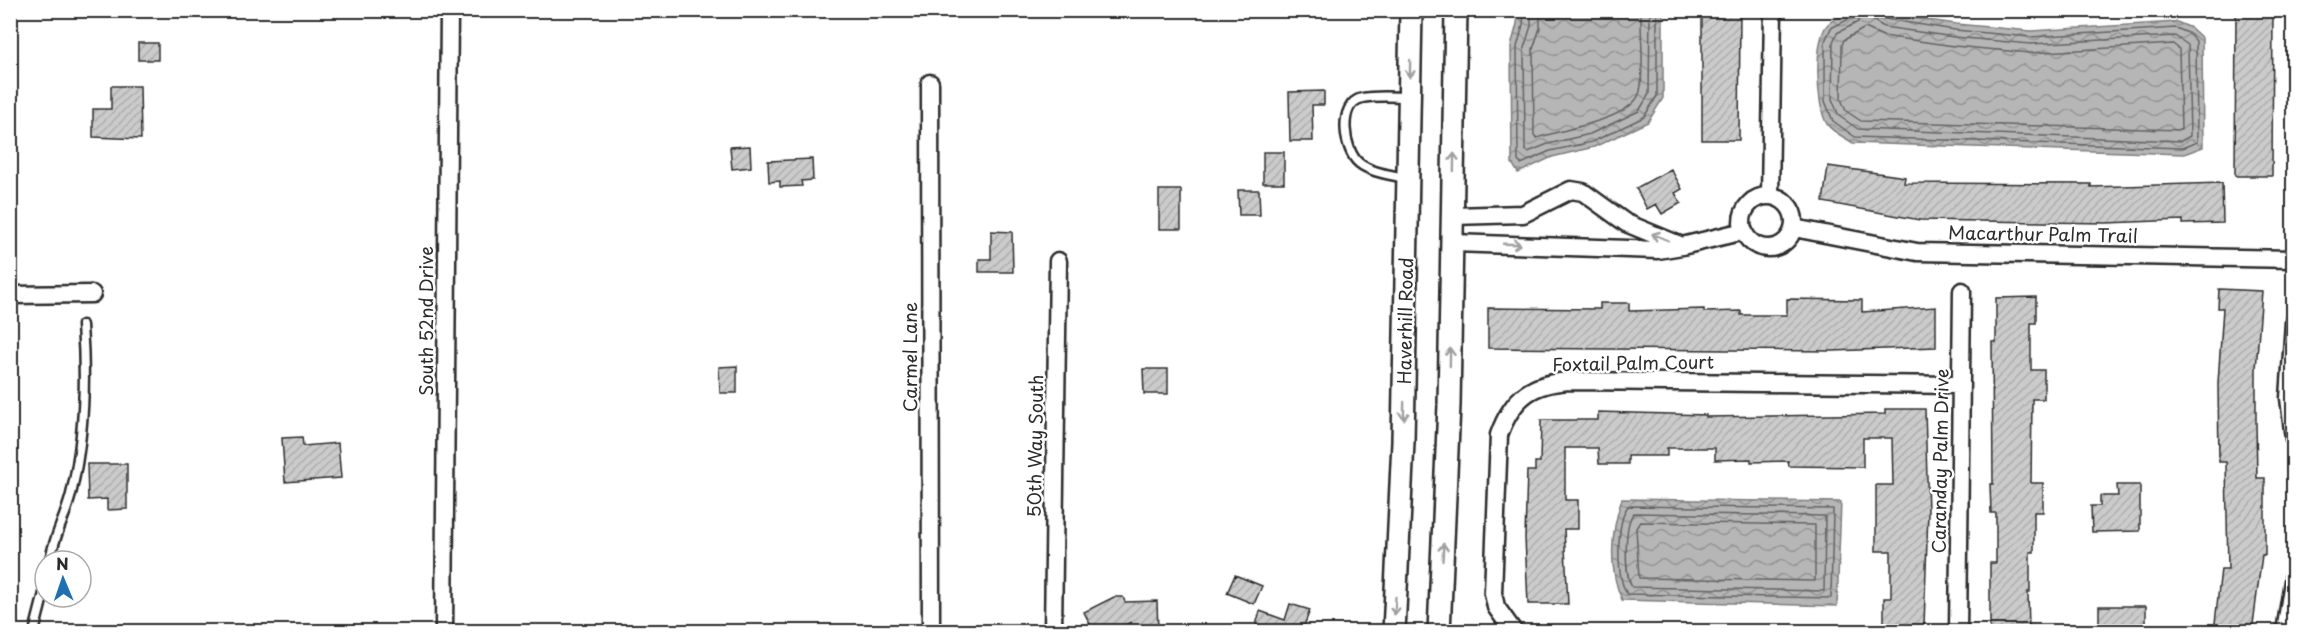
<svg xmlns="http://www.w3.org/2000/svg" width="2304" height="642" font-family="'Playpen Sans',sans-serif">
<defs>
<pattern id="water-waves" width="16" height="10" patternUnits="userSpaceOnUse" patternTransform="scale(1.5)"><rect width="16" height="10" fill="#b6b6b6"/><path d="M0 5q4-4 8 0t8 0" fill="none" stroke="#949494"/></pattern>
<pattern id="building-hatch" width="6" height="6" patternUnits="userSpaceOnUse" patternTransform="scale(1.5)"><rect width="6" height="6" fill="#cbcbcb"/><path d="M-1 1l2-2M0 6l6-6M5 7l2-2" fill="none" stroke="#aeaeae"/></pattern>
</defs>
<rect width="100%" height="100%" fill="#fff"/>
<filter id="ink" filterUnits="userSpaceOnUse"><feTurbulence type="fractalNoise" baseFrequency=".0167" numOctaves="2"/><feDisplacementMap in="SourceGraphic" scale="12" xChannelSelector="R" yChannelSelector="G"/><feConvolveMatrix kernelMatrix="1 2 1 2 8 2 1 2 1" color-interpolation-filters="sRGB"/></filter>
<g filter="url(#ink)">
<path fill="url(#water-waves)" stroke="#7e7e7e" stroke-width="1.5" d="M1518 11H1663V98L1648 122 1594 147 1552 157 1518 173 1512 163 1511 46 1517 24Z
M1872 12 1956 24 2031 31 2177 22 2191 28 2202 38 2203 147 2184 154 1853 143C1846 138 1832 132 1827 124 1816 108 1813 35 1829 23 1842 13 1857 13 1872 12Z
M1622 499 1841 502 1837 606 1622 600C1608 569 1611 531 1622 499Z"/>
<g fill="none" stroke-linecap="round" stroke-linejoin="round">
<path stroke="#636363" stroke-width="1.5" d="M1524 10 1523 25 1517 47 1518 161 1521 164 1550 151 1592 142 1644 117 1657 96V10
M1531 10V26L1524 48 1525 150 1528 152 1548 144 1590 134 1639 111 1649 94 1650 10
M1540 10V28L1533 49 1534 135 1537 138C1561 129 1634 120 1640 91 1645 68 1640 34 1641 10
M1854 10 1851 18 1831 28 1825 41V101L1833 121 1855 137 2182 148 2197 142 2196 41 2188 33 2176 28 2030 37 1955 30 1885 19 1880 16 1879 10
M1862 10 1858 22 1837 33 1833 42 1832 99 1839 116 1858 129 2181 141 2190 136 2188 45 2175 36 2030 44 1954 37 1884 27 1874 21 1872 10
M1865 28 1883 36 1954 46 2030 53 2173 44 2179 49 2181 130 1861 121 1846 111 1841 99 1842 45 1844 40Z
M1628 506 1833 509 1831 598 1627 594C1616 577 1616 523 1628 506Z
M1634 513 1825 516 1824 591 1632 587C1624 575 1624 522 1634 513Z
M1640 522 1815 525V581L1639 578 1636 528Z"/>
</g>
<path fill="url(#building-hatch)" stroke="#2b2b2b" stroke-width="1.5" d="M1702 10H1740L1739 140H1702Z
M2236 10H2273L2272 176H2235Z
M138 43H158V60H138Z
M111 86H140L141 139 93 137V109H111Z
M1324 91V105H1312L1313 141H1290L1289 92Z
M750 146 751 167 732 169 730 147Z
M1263 152H1284V183H1263Z
M812 159 813 180 801 181 802 186 780 187V181L769 182 768 161Z
M1828 166 1905 177 1904 183 2091 184V187L2222 183 2223 223 2183 224V220L2106 223 1920 220 1823 202Z
M1671 169 1682 189 1675 193 1681 203 1662 214 1656 204 1647 209 1636 188Z
M1159 190H1181V229H1159Z
M1238 190H1259L1260 215H1239Z
M991 231 1012 232 1013 272H979V259H991Z
M2219 289 2262 291 2256 369V422L2257 478H2265V555H2262L2252 632H2214L2221 569H2228L2226 462H2219L2218 383 2223 308H2218Z
M2036 297V323H2031V370H2044V399H2032L2031 483H2043V512H2034V552H2030V592H2028L2029 629 1990 630V563H1996V513H1991L1990 484H1993L1992 342H1996V298Z
M1787 299 1862 300V312L1936 307V347L1833 351 1488 348V308L1600 309V303H1629V311L1704 309V312L1741 311V315H1787Z
M737 366V393H720L719 367Z
M1143 369H1168V394H1144Z
M1885 409H1925L1928 513 1924 625 1884 626V598H1891V551H1876V485H1893L1892 438H1863V467L1789 466 1788 461 1751 462V459L1715 460V448H1667V456H1628V464H1599L1598 448H1565V500H1578V529H1564L1568 604H1528L1525 538 1527 471H1535V462H1540L1541 420H1598V412L1706 415V417L1885 414Z
M302 437 303 446 338 443 341 478 285 482 282 438Z
M87 464H127V509L107 510V499L88 500Z
M2117 485H2140V531L2092 532 2091 506H2100V496H2118Z
M1235 575 1262 586 1254 604 1227 593Z
M1114 597H1123L1125 602 1157 601 1158 632H1131V622L1111 632H1094L1084 612Z
M1290 604 1310 610 1304 626 1313 632H1254L1260 611 1285 620Z
M2099 606H2146V632H2099Z"/>
<g fill="none" stroke-linecap="round" stroke-linejoin="round">
<g stroke="#2b2b2b" stroke-width="13">
<path id="service" d="M1408 179C1394 175 1371 173 1359 163 1344 151 1337 104 1362 98 1377 95 1395 97 1410 97
M50 561C53 537 67 515 72 490 84 437 86 379 82 325
M34 632 45 589"/>
</g>
<g stroke="#2b2b2b" stroke-width="21">
<path id="minor" d="M930 83 931 632
M1770 196 1773 10
M1742 222a26 26 0 1 1 52 0a26 26 0 1 1-52 0Z
M1794 228 1917 252 2294 259
M1453 243 1658 250 1682 246 1626 223 1583 192 1571 190 1523 214 1453 216
M1682 246 1744 231
M10 295 92 294
M2294 322 2289 398 2294 439
M444 632 449 10
M1053 632 1058 261
M1514 632 1496 607 1493 593 1499 435C1513 396 1533 382 1573 381L1961 385
M1958 632 1962 291
M2285 632 2294 575"/>
</g>
<g stroke="#2b2b2b" stroke-width="26">
<path id="tertiary" d="M1394 632 1403 442 1411 10
M1439 632 1449 405 1456 10"/>
</g>
<use href="#service" stroke="#fff" stroke-width="8"/>
<use href="#minor" stroke="#fff" stroke-width="16"/>
<use href="#tertiary" stroke="#fff" stroke-width="21"/>
</g>
<defs><path id="oneway-shaft" d="M-6 0H5M1.5-3L5.5 0L1.5 3" fill="none" stroke-width="1.6" stroke-linecap="round" stroke-linejoin="round" transform="scale(1.5)"/></defs>
<g stroke="#a0a0a0">
<use href="#oneway-shaft" transform="translate(1410 69) rotate(91)"/>
<use href="#oneway-shaft" transform="translate(1454 162) rotate(-89)"/>
<use href="#oneway-shaft" transform="translate(1660 237) rotate(-158)"/>
<use href="#oneway-shaft" transform="translate(1512 244) rotate(2)"/>
<use href="#oneway-shaft" transform="translate(1450 357) rotate(-89)"/>
<use href="#oneway-shaft" transform="translate(1404 411) rotate(91)"/>
<use href="#oneway-shaft" transform="translate(1443 552) rotate(-87)"/>
<use href="#oneway-shaft" transform="translate(1395 606) rotate(93)"/>
</g>
</g>
<g text-anchor="middle" stroke-width="5" stroke-linejoin="round" paint-order="stroke">
<g font-size="18" fill="#2b2b2b" stroke="#fff">
<text transform="translate(2043 235) rotate(1)" y="6">Macarthur Palm Trail</text>
<text transform="translate(427 321) rotate(-90)" y="6">South 52nd Drive</text>
<text transform="translate(1406 321) rotate(-89)" y="6">Haverhill Road</text>
<text transform="translate(911 357) rotate(-90)" y="6">Carmel Lane</text>
<text transform="translate(1633 364) rotate(-1)" y="6">Foxtail Palm Court</text>
<text transform="translate(1036 446) rotate(-89)" y="6">50th Way South</text>
<text transform="translate(1941 461) rotate(-89)" y="6">Caranday Palm Drive</text>
</g>
</g>
<rect width="2304" height="642" fill="none" stroke="#fff" stroke-width="36"/>
<rect x="18" y="18" width="2268" height="606" fill="none" stroke="#2b2b2b" stroke-width="2" filter="url(#ink)"/>
<g transform="translate(63 579) rotate(358)"><circle r="28" fill="#ffffff" stroke="#aaaaaa" stroke-width="1.5"/>
<path d="M0-4.5L10 22L0 15L-10 22Z" fill="#1f6fb2"/>
<text y="-9" font-size="16" font-weight="bold" text-anchor="middle" fill="#2b2b2b">N</text>
</g>
</svg>
